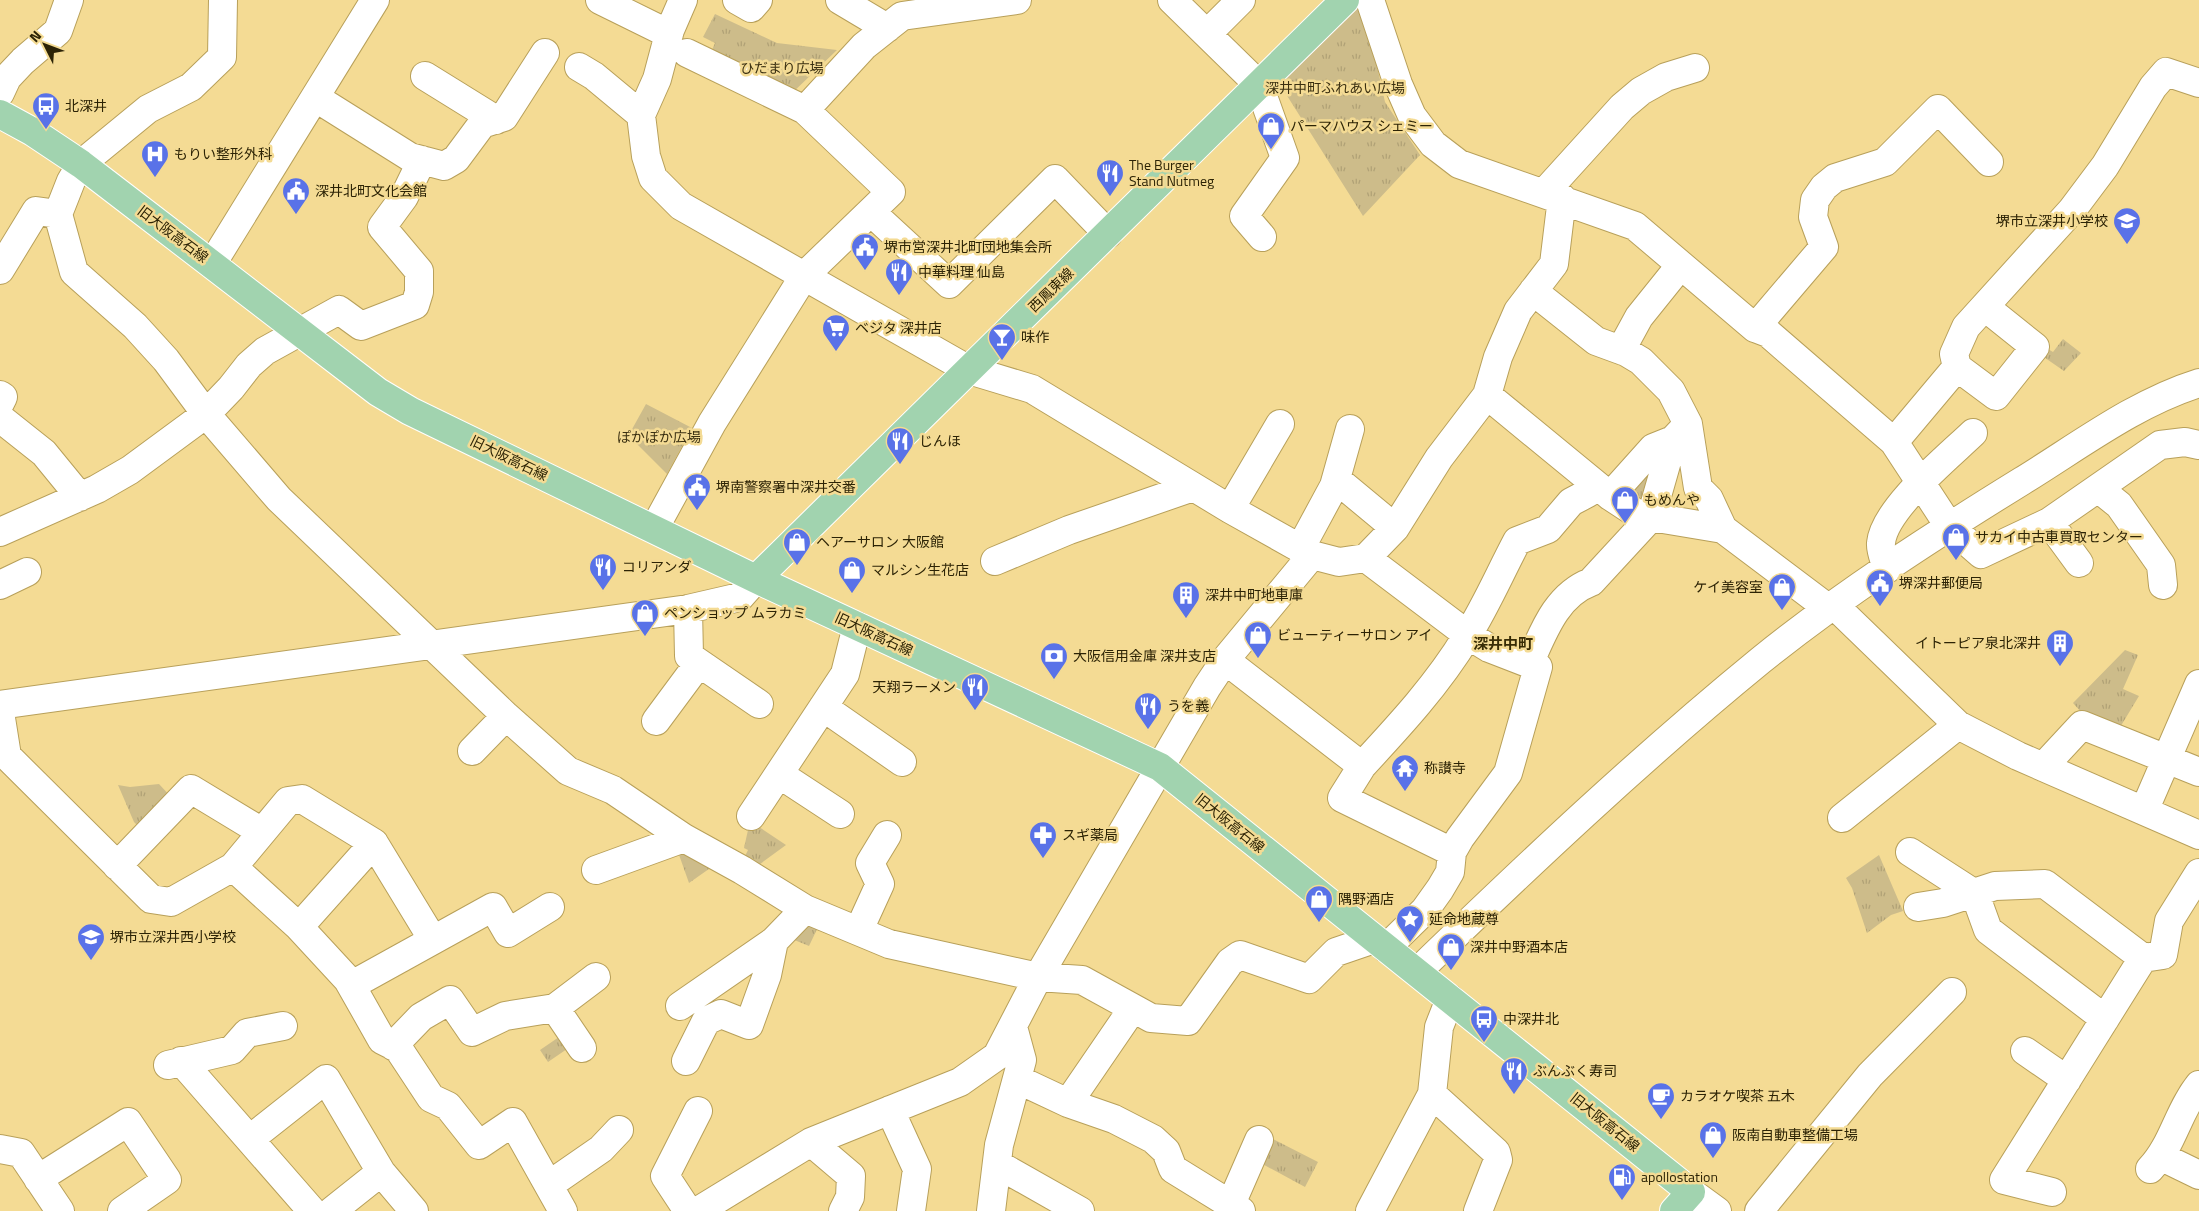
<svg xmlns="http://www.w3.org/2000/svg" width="2199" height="1211" font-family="'Titillium Web','Noto Sans JP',sans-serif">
<defs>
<pattern id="park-tufts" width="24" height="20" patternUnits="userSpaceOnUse" patternTransform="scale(1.25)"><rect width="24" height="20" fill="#cdbc8a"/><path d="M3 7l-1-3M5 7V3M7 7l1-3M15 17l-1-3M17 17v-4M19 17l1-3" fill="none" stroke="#b0a176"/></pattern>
</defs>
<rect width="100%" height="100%" fill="#f4db94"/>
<path fill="url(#park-tufts)" d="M1357 2 1370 35 1385 102 1420 155 1363 216 1279 83Z
M715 14 777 43 837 50 788 97 716 59 712 50 715 43 703 37Z
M2063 339 2081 353 2064 371 2038 353 2043 346 2053 352Z
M646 404 692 428 667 474 632 439 631 431Z
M1641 473 1656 477 1645 508 1619 497Z
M2125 650 2138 655 2123 689 2139 696 2119 729 2081 712 2073 703Z
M159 784 172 798 141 829 134 822 118 785 130 787Z
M750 821 786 845 756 867 743 860 748 850 744 848Z
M688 848 716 864 689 883 678 852Z
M1879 855 1903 911 1891 915 1867 933 1852 888 1846 878Z
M804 919 821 921 809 946 787 937Z
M559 1037 567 1049 548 1062 540 1050Z
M1269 1137 1318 1162 1305 1187 1257 1161Z"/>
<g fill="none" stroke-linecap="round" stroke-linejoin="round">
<g stroke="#b8a05a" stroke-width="30">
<path id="minor" d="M223 0 222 57 191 87 148 109 81 164 71 181 58 214 74 272 135 326 166 360 206 414 279 499 506 716 568 771 613 790 684 838 742 870 805 909 889 944 1038 977 1082 980 1151 1018 1188 1021 1230 962 1240 955 1309 979 1336 952 1374 939
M600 0 669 34
M737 0 751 8 758 0
M840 0 887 28
M1172 0 1259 85 1285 158 1244 216 1262 237
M1370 0 1398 84 1412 116 1433 144 1459 164 1635 226 1755 328 1768 333 1894 442
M1207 34 1241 0
M579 67 594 76 641 115 646 156 653 178 681 206 969 370 1032 389 1230 509 1312 555 1339 562 1366 558 1395 528 1439 458 1487 395 1498 357 1518 311 1554 264 1562 198
M425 76 496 120
M2199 83 2166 72 2153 87 2105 166 2072 210 1966 327 1954 354 1957 367 1894 442 1949 526 1981 554 2049 522 2160 445 2185 442 2199 445
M0 93 7 78 23 61 58 31 69 0
M316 98 410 157 444 166 456 159 482 124 504 117 545 53
M805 110 864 46 902 16 1017 0
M641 115 657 79 670 30 683 0
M1544 193 1622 107 1641 91 1666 77 1695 68
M871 212 949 284 1055 179 1108 234
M212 264 375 0
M0 270 36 211 58 214
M1533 291 1596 341 1626 352 1641 361 1671 391 1688 424 1698 488 1709 499 1723 529
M1755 328 1824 247 1813 217 1815 200 1824 187 1835 178 1885 162 1938 109 1989 162
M1621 350 1639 317 1680 266
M1957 367 1996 396 2035 347 1985 307
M0 395 3 397 0 403
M1487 395 1610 496 1639 515 1723 529 1829 609
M0 418 44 453 80 497
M1336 479 1395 528
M2099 489 2119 505 2161 565 2163 585
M1610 496 1653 448 1673 440
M1230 509 1280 424
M2049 522 2079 563
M654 529 712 423 804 276 891 192 805 110 687 53
M0 532 97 489 130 470 206 414 231 388 249 365 265 351 339 310 361 326 415 305 419 292V271L382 227 404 197 422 160
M1300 549 1334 486 1350 429
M1366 558 1468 635 1489 648 1538 667 1508 773 1460 838 1452 852 1450 872 1440 889 1425 910 1386 948
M995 561 1069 530 1193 487
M1887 569C1885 561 1880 550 1881 543 1884 509 1948 457 1973 433
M0 585 27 572
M1834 605 1958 725 2018 756 2199 835
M688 609 689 656 759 704
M1225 660 1362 766 1342 798 1452 852
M1529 664C1543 633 1556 595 1591 582L1651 517 1673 440 1688 424
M0 705 688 609 740 597 756 579
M823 707 902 762
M0 712 7 756 151 899 171 902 233 867 288 801 302 799 374 843 433 940
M656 721 699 663
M472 751 506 716
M1362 766C1400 725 1438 684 1467 636 1486 606 1500 573 1517 541L1548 529 1571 502 1588 493 1596 485
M2043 767 2082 725 2199 772
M779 774 840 814
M2144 811 2199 684
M751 816 845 674 857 626
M1842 818 1958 725
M1910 852 1975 894 1988 930 2105 1019
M117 866 191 789 262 832
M233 867 299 927 348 980 382 1040 398 1048 431 1098 448 1106 479 1145 513 1122 563 1211
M596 870 684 838
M1918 907 1943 903 1995 886 2045 884 2143 958
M299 927 374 843
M859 930 880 884 870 863 887 835
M1417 972C1528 865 1641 758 1761 660 1843 594 1933 536 2022 481 2079 446 2135 403 2199 383
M352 985 493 907 508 933 550 907
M680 1006 774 941 805 909
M555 1008 582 1048
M393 1046 421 1017 450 1000 472 1032 505 1016 555 1008 596 977
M2025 1051 2067 1080
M181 1061 312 1211
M686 1061 706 1021 721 1014 749 1025 767 975 774 941
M168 1065 232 1050 247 1033 283 1026
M1019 1080 1068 1103 1114 1119 1153 1139 1166 1151 1173 1169 1241 1211
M1432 1094 1496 1152 1498 1160 1478 1211
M1068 1103 1133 1008
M890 1110 917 1169 911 1211
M250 1139 326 1079 381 1172 414 1211
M811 1142 851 1176 850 1197 843 1211
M0 1149 21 1153 60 1211
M2162 1157 2199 1175
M997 1164 1080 1211
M2150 1169C2173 1145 2178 1111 2199 1085
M38 1179 128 1122 167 1180 122 1211
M549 1185 601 1149 619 1130
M1691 1192 1717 1211
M2052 1192 2004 1180 2143 958 2163 955 2169 921 2199 873
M332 1211 381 1172
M688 1211 665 1176 698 1111
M698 1211 811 1142 960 1082 997 1056 1038 977 1207 687 1225 660 1312 555
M991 1211 999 1145 1022 1060 1013 1027
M1228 1211 1259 1140
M1370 1211 1432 1094 1439 1027 1450 999
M1759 1211 1870 1075 1952 992"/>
</g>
<g stroke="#fff" stroke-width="30">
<path id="major" d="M0 114 33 132 81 164 378 392 410 411 756 579 1160 767 1691 1192 1674 1211
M756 579 1345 0"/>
</g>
<use href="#minor" stroke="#fff" stroke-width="28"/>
<use href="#major" stroke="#a1d3af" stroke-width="28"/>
</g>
<defs>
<g id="bus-pin" transform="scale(1.4375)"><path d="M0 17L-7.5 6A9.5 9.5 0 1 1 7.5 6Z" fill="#5972e8" stroke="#f4db94"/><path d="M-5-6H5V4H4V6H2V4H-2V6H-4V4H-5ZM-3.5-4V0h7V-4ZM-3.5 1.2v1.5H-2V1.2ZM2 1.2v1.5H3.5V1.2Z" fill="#fff"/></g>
<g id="shop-pin" transform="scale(1.4375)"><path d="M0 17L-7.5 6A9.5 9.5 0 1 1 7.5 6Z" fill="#5972e8" stroke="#f4db94"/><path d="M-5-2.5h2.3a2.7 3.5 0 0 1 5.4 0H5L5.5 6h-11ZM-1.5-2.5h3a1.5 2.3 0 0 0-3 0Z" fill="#fff"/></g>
<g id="hospital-pin" transform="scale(1.4375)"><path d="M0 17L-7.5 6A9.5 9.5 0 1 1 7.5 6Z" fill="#5972e8" stroke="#f4db94"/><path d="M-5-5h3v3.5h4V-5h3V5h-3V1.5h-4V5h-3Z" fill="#fff"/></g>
<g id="restaurant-pin" transform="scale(1.4375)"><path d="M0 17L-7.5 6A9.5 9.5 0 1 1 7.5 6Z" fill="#5972e8" stroke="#f4db94"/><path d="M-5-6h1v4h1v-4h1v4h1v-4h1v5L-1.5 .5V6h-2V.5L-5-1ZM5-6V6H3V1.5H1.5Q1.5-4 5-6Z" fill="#fff"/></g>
<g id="civic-pin" transform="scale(1.4375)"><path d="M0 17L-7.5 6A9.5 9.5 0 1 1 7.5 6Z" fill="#5972e8" stroke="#f4db94"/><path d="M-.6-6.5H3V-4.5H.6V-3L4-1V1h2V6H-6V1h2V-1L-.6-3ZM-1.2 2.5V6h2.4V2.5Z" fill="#fff"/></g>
<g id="school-pin" transform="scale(1.4375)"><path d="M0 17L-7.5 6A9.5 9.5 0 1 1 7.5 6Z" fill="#5972e8" stroke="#f4db94"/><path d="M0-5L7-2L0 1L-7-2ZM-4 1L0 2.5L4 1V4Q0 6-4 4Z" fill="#fff"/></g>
<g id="supermarket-pin" transform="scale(1.4375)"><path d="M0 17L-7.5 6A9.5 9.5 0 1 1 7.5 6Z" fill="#5972e8" stroke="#f4db94"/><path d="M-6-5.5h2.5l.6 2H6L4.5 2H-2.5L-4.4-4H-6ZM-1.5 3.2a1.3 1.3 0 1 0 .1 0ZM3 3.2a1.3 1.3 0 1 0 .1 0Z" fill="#fff"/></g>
<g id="bar-pin" transform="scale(1.4375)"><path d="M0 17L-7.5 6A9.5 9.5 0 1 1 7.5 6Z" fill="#5972e8" stroke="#f4db94"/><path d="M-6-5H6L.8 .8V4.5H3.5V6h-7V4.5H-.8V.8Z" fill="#fff"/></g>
<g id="building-pin" transform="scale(1.4375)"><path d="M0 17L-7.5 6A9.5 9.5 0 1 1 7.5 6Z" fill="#5972e8" stroke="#f4db94"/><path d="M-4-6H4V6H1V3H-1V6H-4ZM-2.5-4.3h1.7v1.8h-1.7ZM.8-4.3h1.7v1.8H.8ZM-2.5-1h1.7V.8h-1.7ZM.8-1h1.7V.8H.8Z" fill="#fff"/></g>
<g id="bank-pin" transform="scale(1.4375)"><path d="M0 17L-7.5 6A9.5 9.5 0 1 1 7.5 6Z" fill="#5972e8" stroke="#f4db94"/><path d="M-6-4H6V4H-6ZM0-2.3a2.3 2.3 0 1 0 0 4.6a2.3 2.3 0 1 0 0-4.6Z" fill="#fff"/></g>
<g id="temple-pin" transform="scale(1.4375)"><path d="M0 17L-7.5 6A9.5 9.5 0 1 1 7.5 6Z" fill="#5972e8" stroke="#f4db94"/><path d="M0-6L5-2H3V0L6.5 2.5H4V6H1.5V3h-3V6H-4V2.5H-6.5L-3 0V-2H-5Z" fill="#fff"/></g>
<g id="pharmacy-pin" transform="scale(1.4375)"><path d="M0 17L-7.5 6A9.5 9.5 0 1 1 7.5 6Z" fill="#5972e8" stroke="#f4db94"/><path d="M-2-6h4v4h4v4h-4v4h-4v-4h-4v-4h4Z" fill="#fff"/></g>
<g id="sight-pin" transform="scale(1.4375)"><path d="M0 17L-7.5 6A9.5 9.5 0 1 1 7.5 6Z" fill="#5972e8" stroke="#f4db94"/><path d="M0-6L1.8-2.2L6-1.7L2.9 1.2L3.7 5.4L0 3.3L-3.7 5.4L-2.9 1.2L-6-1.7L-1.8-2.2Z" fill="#fff"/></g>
<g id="cafe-pin" transform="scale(1.4375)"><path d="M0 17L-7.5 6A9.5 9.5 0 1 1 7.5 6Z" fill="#5972e8" stroke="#f4db94"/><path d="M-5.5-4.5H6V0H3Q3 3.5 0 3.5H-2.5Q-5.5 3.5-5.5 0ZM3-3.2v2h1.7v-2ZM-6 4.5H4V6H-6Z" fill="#fff"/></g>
<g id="fuel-pin" transform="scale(1.4375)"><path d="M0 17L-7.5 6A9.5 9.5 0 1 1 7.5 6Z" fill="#5972e8" stroke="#f4db94"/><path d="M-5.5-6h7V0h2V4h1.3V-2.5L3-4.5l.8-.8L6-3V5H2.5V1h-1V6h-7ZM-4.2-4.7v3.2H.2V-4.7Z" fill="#fff"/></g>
</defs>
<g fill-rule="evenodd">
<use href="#bus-pin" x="46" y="106"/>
<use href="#shop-pin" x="1271" y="126"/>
<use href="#hospital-pin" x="155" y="154"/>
<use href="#restaurant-pin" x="1110" y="173"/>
<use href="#civic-pin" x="296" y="191"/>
<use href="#school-pin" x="2127" y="221"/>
<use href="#civic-pin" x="865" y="247"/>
<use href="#restaurant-pin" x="899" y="272"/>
<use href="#supermarket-pin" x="836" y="328"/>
<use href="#bar-pin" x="1002" y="337"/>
<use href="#restaurant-pin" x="900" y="441"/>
<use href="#civic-pin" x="697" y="487"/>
<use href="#shop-pin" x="1625" y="500"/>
<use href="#shop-pin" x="1956" y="537"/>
<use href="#shop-pin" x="797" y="542"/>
<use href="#restaurant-pin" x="603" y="567"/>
<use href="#shop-pin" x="852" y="570"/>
<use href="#civic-pin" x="1880" y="583"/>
<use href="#shop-pin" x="1782" y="587"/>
<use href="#building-pin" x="1186" y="595"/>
<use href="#shop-pin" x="645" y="613"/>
<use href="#shop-pin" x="1258" y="635"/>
<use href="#building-pin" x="2060" y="643"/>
<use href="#bank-pin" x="1054" y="656"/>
<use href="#restaurant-pin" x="975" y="687"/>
<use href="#restaurant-pin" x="1148" y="706"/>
<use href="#temple-pin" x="1405" y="768"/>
<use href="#pharmacy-pin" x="1043" y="835"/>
<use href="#shop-pin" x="1319" y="899"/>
<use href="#sight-pin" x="1410" y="919"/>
<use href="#school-pin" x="91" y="937"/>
<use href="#shop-pin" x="1451" y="947"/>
<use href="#bus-pin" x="1484" y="1019"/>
<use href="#restaurant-pin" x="1514" y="1071"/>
<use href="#cafe-pin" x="1661" y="1096"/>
<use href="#shop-pin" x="1713" y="1135"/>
<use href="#fuel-pin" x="1622" y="1177"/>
</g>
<g text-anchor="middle" stroke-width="5" stroke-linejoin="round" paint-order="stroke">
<g font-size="14" fill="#3b3011" stroke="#f4db94">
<text x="782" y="73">ひだまり広場</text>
<text x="1335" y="93">深井中町ふれあい広場</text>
<text x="659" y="442">ぽかぽか広場</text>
</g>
<g font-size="14" fill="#2c2305" stroke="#f4db94" text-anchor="start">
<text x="65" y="111">北深井</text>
<text x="1290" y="131">パーマハウス シェミー</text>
<text x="174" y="159">もりい整形外科</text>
<text x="1129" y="170">The Burger<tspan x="1129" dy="16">Stand Nutmeg</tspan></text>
<text x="315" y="196">深井北町文化会館</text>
<text x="2108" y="226" text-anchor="end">堺市立深井小学校</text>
<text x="884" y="252">堺市営深井北町団地集会所</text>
<text x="918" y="277">中華料理 仙島</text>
<text x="855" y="333">ベジタ 深井店</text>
<text x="1021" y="342">味作</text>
<text x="919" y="446">じんほ</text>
<text x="716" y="492">堺南警察署中深井交番</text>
<text x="1644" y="505">もめんや</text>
<text x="1975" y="542">サカイ中古車買取センター</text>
<text x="816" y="547">ヘアーサロン 大阪館</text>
<text x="622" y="572">コリアンダ</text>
<text x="871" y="575">マルシン生花店</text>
<text x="1899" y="588">堺深井郵便局</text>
<text x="1763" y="592" text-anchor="end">ケイ美容室</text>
<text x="1205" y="600">深井中町地車庫</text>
<text x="664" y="618">ペンショップ ムラカミ</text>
<text x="1277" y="640">ビューティーサロン アイ</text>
<text x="2041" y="648" text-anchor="end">イトーピア泉北深井</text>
<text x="1073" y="661">大阪信用金庫 深井支店</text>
<text x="956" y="692" text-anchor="end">天翔ラーメン</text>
<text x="1167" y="711">うを義</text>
<text x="1424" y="773">称讃寺</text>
<text x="1062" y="840">スギ薬局</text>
<text x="1338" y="904">隅野酒店</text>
<text x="1429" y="924">延命地蔵尊</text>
<text x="110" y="942">堺市立深井西小学校</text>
<text x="1470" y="952">深井中野酒本店</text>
<text x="1503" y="1024">中深井北</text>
<text x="1533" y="1076">ぶんぶく寿司</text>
<text x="1680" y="1101">カラオケ喫茶 五木</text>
<text x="1732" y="1140">阪南自動車整備工場</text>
<text x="1641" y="1182">apollostation</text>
</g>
<g font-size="14" fill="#2c2305" stroke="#f4db94">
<text transform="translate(173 234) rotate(37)" y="5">旧大阪高石線</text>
<text transform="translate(1051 290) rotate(-44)" y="5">西鳳東線</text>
<text transform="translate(509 458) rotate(26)" y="5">旧大阪高石線</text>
<text transform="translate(874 634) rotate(25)" y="5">旧大阪高石線</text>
<text transform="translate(1230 823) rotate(39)" y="5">旧大阪高石線</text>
<text transform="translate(1605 1122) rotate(39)" y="5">旧大阪高石線</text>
</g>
<g font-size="15" font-weight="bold" fill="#382c05" stroke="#f4db94">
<text x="1503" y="649">深井中町</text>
</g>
</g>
<g transform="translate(45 45) rotate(312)" stroke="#f4db94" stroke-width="4" paint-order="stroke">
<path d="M0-4L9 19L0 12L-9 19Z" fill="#2c2305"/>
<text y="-8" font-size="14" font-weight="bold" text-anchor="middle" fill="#2c2305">N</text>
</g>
</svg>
